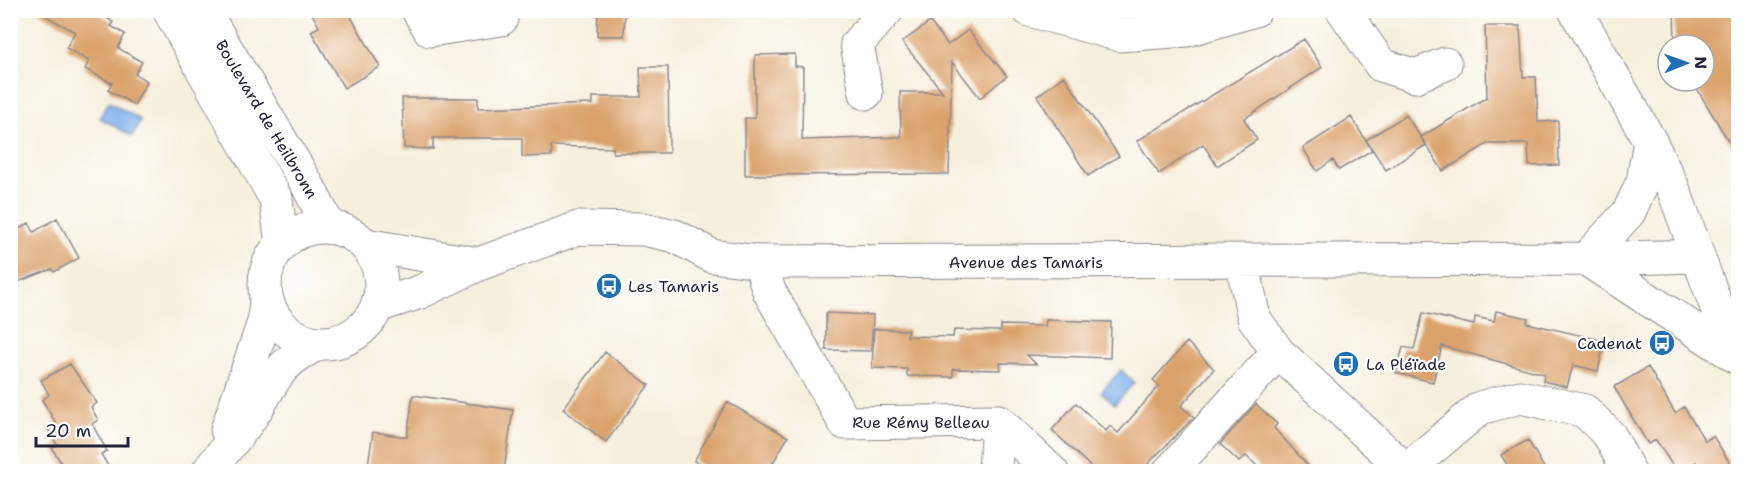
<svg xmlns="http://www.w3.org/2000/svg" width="1749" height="482" font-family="'Shantell Sans',sans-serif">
<rect width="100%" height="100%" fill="#fff"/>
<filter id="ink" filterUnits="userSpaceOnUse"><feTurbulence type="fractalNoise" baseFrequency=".0167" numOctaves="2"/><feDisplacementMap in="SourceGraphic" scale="12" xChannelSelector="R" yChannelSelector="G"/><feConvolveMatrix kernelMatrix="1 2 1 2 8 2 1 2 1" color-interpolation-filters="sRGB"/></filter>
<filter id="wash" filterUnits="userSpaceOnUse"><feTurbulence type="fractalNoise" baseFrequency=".008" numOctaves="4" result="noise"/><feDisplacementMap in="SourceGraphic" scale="24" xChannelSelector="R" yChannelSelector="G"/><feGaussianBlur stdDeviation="1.35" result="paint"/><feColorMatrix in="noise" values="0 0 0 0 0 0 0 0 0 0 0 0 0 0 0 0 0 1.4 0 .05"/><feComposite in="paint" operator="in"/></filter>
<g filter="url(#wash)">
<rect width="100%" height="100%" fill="#f6efdd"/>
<path fill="#80b1eb" stroke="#516a93" stroke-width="1.5" d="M109 102 141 120 132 136 100 118Z
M1121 370 1134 383 1115 404 1101 392Z"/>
<g id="blocks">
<path fill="#daa16a" d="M35 10H94L113 22 111 26 125 34 118 48 142 62 135 74 147 81 134 105 108 90 112 83 85 69 89 61 66 48 75 32Z
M310 10H347L380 67 344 88 311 31 319 27Z
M598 10H625L624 36H597Z
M1674 10H1738V157L1697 89 1704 85V45H1675Z
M930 22 948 45 968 30 1007 76 980 98 952 62 949 174 745 175V118H755V55L795 54V66L803 67 802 140 901 137 900 92H943L902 42Z
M1485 26H1520L1523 77H1536L1538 122 1558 121 1559 165 1529 166 1528 144H1487L1443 171 1421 137 1487 97Z
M1304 39 1322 67 1244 119 1257 140 1217 166 1203 144 1159 174 1137 141Z
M640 67H668L669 153H613V148L551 146 552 156 522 157V138H433V149L404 148 402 98H478V108L593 104V97H641Z
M1064 76 1119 156 1088 176 1037 96Z
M1406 115 1426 145 1386 170 1366 140Z
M1351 117 1372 150 1339 170 1333 160 1317 171 1303 148Z
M57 218 79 258 54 272 52 269 10 285V234L29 223 34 232Z
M1496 311 1528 318 1527 323 1605 341 1598 371 1573 365 1567 387 1543 381 1544 374 1442 346 1433 382 1396 373 1403 347 1414 349 1423 313 1474 325 1475 317 1494 321Z
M826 313 873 315 871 351 826 350Z
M1046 320 1111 322 1110 358 1027 355 1036 364 1000 363 1001 370 953 369V377L907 376V369L872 368 874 329 908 330 907 336 953 337 954 330 1001 331V325L1045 326Z
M1187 342 1214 369 1181 406 1194 417 1141 471H1095L1052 430 1076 403 1106 431 1110 426 1118 433 1159 386 1153 380Z
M605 352 649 385 606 442 563 409Z
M70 364 97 403 91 407 98 420 92 424 107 451 101 454 111 471H66L52 448 57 445 48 429 56 423 42 400 49 395 41 380Z
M1648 367 1675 413 1684 407 1705 441 1713 436 1735 471H1702L1696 462 1676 471 1656 440 1648 444 1614 387Z
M413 395 513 410 504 471H367L373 432 407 437Z
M727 402 788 437 768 471H711L694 461Z
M1256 404 1277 424 1274 428 1313 471H1263L1246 456 1239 462 1220 444Z
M1528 440 1546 471H1511L1501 455Z"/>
</g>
</g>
<g filter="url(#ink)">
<use href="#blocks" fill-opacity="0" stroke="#8c888c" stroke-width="1.5"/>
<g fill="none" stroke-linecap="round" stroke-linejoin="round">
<g stroke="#8c888c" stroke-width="35">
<path id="minor" d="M418 10 430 30 501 19
M1029 10 1120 35 1187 30 1255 10
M1343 10 1381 65 1415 76 1445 64
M1575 10 1650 141 1673 188 1698 256
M866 93 857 44 887 10
M365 245 479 264
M1586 259 1738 358
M1586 259 1629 212 1643 181 1650 141
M1242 261 1254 318 1278 352 1408 472
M760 262 769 291 845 423 998 421 1052 472
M377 306 420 292 479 264 578 228 643 229 675 236 712 256 760 262 1586 259 1698 256 1724 327 1738 357
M1406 470 1480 408 1520 397 1585 411 1610 436 1629 472
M995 472 998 421
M1169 472 1278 352"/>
</g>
<g stroke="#8c888c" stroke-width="35">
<path id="tertiary" d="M169 10 276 199 282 244
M203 10 307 184 329 227
M265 285a58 58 0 1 1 116 0a58 58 0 1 1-116 0Z
M227 430 264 322 266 299
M208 472C220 455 234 440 246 424 275 385 271 365 320 343"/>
</g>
<use href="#minor" stroke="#fff" stroke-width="33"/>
<use href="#tertiary" stroke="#fff" stroke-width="33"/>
</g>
</g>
<defs>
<g id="bus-disc" transform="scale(1.35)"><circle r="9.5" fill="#1f6fb2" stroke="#fff"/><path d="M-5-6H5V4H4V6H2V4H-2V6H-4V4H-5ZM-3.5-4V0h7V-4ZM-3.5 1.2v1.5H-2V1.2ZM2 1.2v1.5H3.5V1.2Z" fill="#fff"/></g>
</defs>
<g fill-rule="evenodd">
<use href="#bus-disc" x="609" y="286"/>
<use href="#bus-disc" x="1662" y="343"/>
<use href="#bus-disc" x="1346" y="364"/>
</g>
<g text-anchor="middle" stroke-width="4.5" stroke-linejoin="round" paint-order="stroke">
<g font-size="16" fill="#22223b" stroke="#fff">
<text transform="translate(267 119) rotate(59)" y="6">Boulevard de Heilbronn</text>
<text x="1026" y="268">Avenue des Tamaris</text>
<text x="921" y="428">Rue Rémy Belleau</text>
</g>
<g font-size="16" fill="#22223b" stroke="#fff" text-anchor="start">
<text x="628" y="292">Les Tamaris</text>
<text x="1642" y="349" text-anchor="end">Cadenat</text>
<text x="1366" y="370">La Pléïade</text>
</g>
</g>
<rect width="1749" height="482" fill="none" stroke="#fff" stroke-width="36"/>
<g transform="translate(1686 63) rotate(89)"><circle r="28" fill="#ffffff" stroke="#a7a7b1" stroke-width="1.5"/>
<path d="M0-4.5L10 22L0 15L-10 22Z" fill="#1f6fb2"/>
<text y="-9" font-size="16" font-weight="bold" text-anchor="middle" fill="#22223b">N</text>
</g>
<path d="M36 437v9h92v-9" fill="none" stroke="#22223b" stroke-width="3"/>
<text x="45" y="437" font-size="18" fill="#22223b" stroke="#ffffff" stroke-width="4.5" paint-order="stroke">20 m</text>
</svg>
